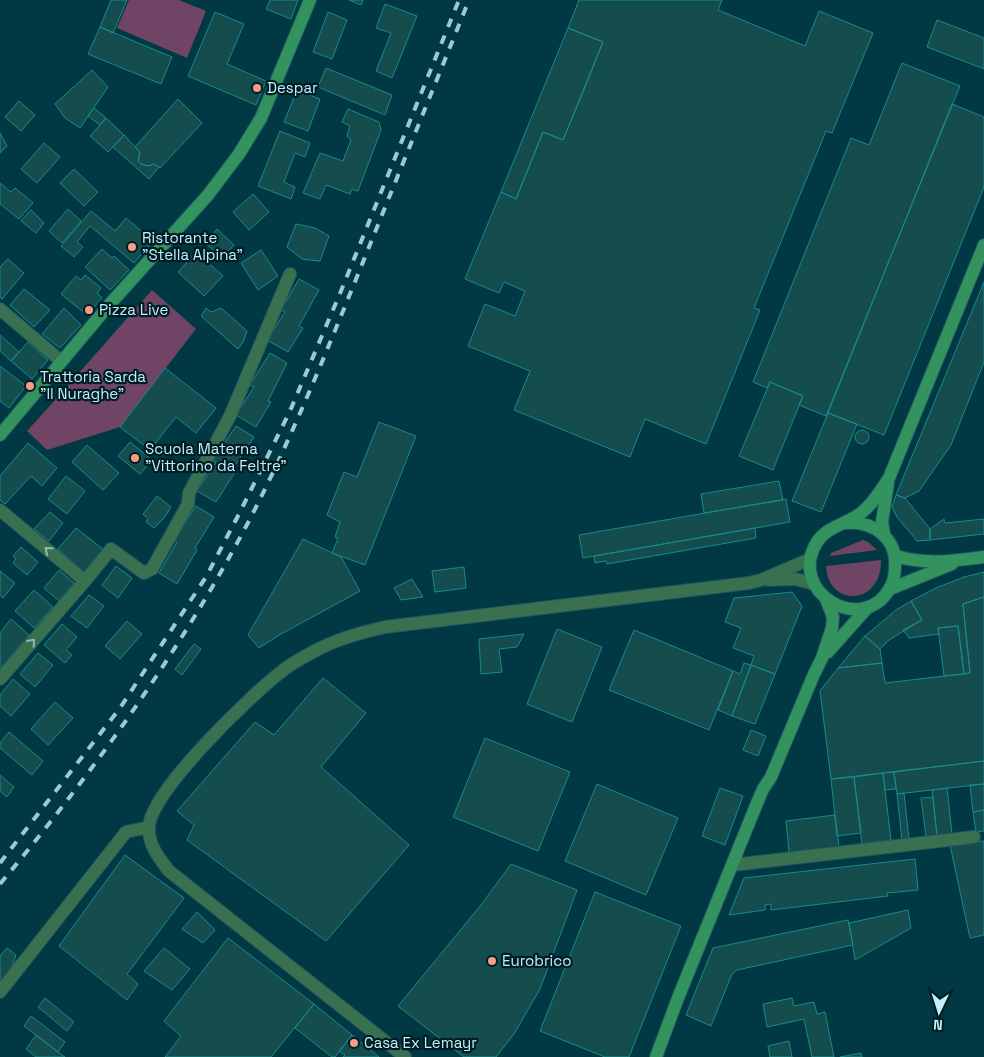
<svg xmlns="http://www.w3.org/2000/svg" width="984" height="1057" font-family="'Space Grotesk',sans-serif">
<rect width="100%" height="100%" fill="#003843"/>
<path fill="#6f4465" d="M129 0H179L206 11 187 58 117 28Z
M152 290 196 329 120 427 47 450 27 431 73 380 72 378 78 374Z
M863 540 868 542 877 550 830 556 831 553Z
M881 560C882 606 828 608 826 566Z"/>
<path fill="#154d4e" stroke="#158c8d" d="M111 0H127L113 33 100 27Z
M270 0H298L291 19 266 9Z
M349 0H363L361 5Z
M579 0H722L718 10 805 46 819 11 873 33 832 133 826 131 754 308 760 310 706 444 645 419 630 457 514 410 530 371 468 346 485 304 515 316 525 291 504 282 499 293 465 279 501 192 516 199 543 132 563 140 581 97 603 42 568 28Z
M385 4 417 16 392 78 376 71 391 33 376 28Z
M215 12 244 24 227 64 266 81 256 105 188 76Z
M328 12 347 20 332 59 313 52Z
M937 20 984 38V69L927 47Z
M100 27 172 57 161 84 88 54Z
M568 28 603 42 563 140 543 132 516 199 501 192Z
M902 63 960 86 826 416 799 405 803 396 770 382 767 388 753 382 851 138 869 145Z
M326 68 392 95 385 115 318 87Z
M92 70 108 87 80 128 65 118 55 104Z
M297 90 320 99 308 131 284 122Z
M178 99 202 123 160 168 154 164 149 166 141 164 138 161 140 152 135 147Z
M19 101 35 115 21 131 5 117Z
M952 104 984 117V187L884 435 828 413Z
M94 108 106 118 100 125 88 116Z
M348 109 379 122 381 130 358 191 352 189 350 194 326 185 320 199 303 193 320 153 343 161 351 140 347 136 350 126 342 122Z
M106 118 124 135 108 152 90 136Z
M280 131 310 143 305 157 295 153 284 182 295 187 291 199 258 186Z
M0 133 7 146 0 153Z
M124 135 140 152 138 161 141 164 149 166 154 164 159 167 149 179 113 147Z
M44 143 60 157 37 183 21 169Z
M74 169 98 192 84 206 60 183Z
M0 183 11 192 15 188 33 203 19 219 0 204Z
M253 194 269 212 249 230 233 212Z
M68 209 81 221 62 243 49 231Z
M31 210 44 223 36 233 21 221Z
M91 211 115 231 126 218 153 241 134 263 90 226 77 242 83 247 74 257 61 246Z
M296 224 315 228 329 236 320 261 302 259 287 247Z
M217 229 234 245 222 258 205 243Z
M102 249 112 258 114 256 129 270 110 290 85 267Z
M261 250 278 276 258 290 241 263Z
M196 252 223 276 204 296 178 272Z
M8 259 24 273 2 299 0 297V267Z
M85 275 101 288 97 293 102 298 87 315 61 294 76 276 81 280Z
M299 279 319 290 299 326 303 328 288 352 267 340 285 312 281 310Z
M984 282V362L951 445 919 491 905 498 896 495Z
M24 289 50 310 34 327 10 305Z
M64 308 81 325 60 348 42 334Z
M206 308 211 312 221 308 247 331 243 342 238 349 201 316Z
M0 335 19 352 11 361 0 351Z
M28 342 48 360 32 379 11 361Z
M270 353 287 363 268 401 271 402 256 427 236 415 254 387 250 385Z
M0 366 26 386 9 408 0 401Z
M165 368 216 408 196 433 176 417 150 450 120 427Z
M770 382 803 396 773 470 739 456Z
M828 413 857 424 821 512 792 501Z
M379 422 416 436 365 565 332 553 338 538 335 537 340 522 327 515 344 472 357 477Z
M236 426 254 437 234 467 237 469 216 502 197 491 216 462 213 460Z
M855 437a7 7 0 1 1 14 0a7 7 0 1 1-14 0Z
M130 442 152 460 140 474 118 456Z
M28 443 57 468 42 486 31 476 5 504 0 500V476Z
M87 445 119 473 103 490 72 462Z
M66 476 85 491 67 514 48 499Z
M779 481 783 500 704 513 701 494Z
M896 495 905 498 930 529V540L917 541 897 517 892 507Z
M157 496 171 507 164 518 154 528 146 522 148 519 143 514Z
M786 499 790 522 583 558 579 535Z
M196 506 214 517 195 548 197 550 177 584 159 573 177 542 174 540Z
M50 512 63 523 49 541 34 529Z
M944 519 945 523 984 519V534L930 540V529Z
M76 528 104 550 84 572 58 549Z
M755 528 756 538 607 564 606 561 595 563 594 556Z
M303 539 341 557 360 591 281 634 259 648 248 635Z
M21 547 38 562 27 575 13 563 16 559 13 556Z
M116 566 132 578 118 598 102 585Z
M464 567 466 588 435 592 432 571Z
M59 570 74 583 59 601 44 588Z
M0 571 15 583 3 598 0 595Z
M984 572V597L963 604 970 673 964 674 958 626 938 628 939 634 909 638 903 630 922 620 911 601 936 588 964 577Z
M412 579 423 597 401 600 394 588Z
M34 590 53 607 34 628 15 611Z
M792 592 802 606 775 674 751 665 754 656 733 648 741 628 725 622 734 598Z
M89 595 104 606 87 628 71 616Z
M984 597V761L831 779 820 691 838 668 882 663 885 683 970 673 963 604Z
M911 601 922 620 889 640 880 649 865 636 896 610Z
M11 619 29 635 0 669V633Z
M127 621 142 634 120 659 105 646Z
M62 624 77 637 66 650 72 655 65 663 44 645Z
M958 626 964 674 944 676 938 628Z
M557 629 602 647 572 722 527 704Z
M634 630 733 671 709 730 609 690Z
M524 634 517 647 499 649 502 672 481 674 479 639Z
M865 636 880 649 882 663 838 668Z
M194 644 201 649 182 675 175 669Z
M38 653 53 665 35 687 20 674Z
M744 663 751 665 732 716 718 710 733 671 740 674Z
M751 665 775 674 755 724 732 716Z
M323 678 366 713 321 767 409 845 326 941 187 840 194 825 177 811 255 722 274 735Z
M13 679 30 694 11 716 0 706V695Z
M55 702 73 718 48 745 31 729Z
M751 730 766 736 758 756 743 750Z
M9 732 43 761 32 775 0 748V743Z
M485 738 570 772 538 851 453 817Z
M984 761V784L897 794 894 772Z
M894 772 896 789 885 790 883 773Z
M883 773 891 840 862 844 854 777Z
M0 775 14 787 7 797 0 791Z
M854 777 861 833 837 836 831 779Z
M597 784 678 818 646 895 565 861Z
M984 784V810L973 812 970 785Z
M720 788 743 796 725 845 702 836Z
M947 788 952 834 937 836 932 790Z
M904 793 909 840H902L897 794Z
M933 797 937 836 926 837 921 798Z
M984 810V831L976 832 973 812Z
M835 815 839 847 789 853 786 821Z
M984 841V935L970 938 950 845Z
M125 855 184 898 127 974 138 984 127 1000 59 946Z
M915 859 918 890 887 893 888 896 771 910V904L765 905V910L729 915 744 878Z
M511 864 577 890 540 989 514 1034 496 1057H464L398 1006 481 905Z
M595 892 681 926 629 1057H605L540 1031Z
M908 910 911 928 855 960 849 923Z
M197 912 215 930 203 943 182 929Z
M848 920 853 945 737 970 732 974 711 1026 686 1015 713 948Z
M228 938 314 1004 271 1057H165L181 1036 164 1021Z
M7 948 16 955 10 972 0 984V956Z
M164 948 190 969 172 990 144 971Z
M45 998 74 1022 67 1031 38 1007Z
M792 998 794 1006 814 1002 817 1014 825 1012 834 1057H812L804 1019 767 1027 763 1004Z
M314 1004 352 1035 335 1057H332L295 1028Z
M31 1016 65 1042 58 1052 24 1026Z
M36 1035 58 1052 65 1057H36L26 1049Z
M352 1035 379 1057H343L345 1055 339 1051Z
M789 1041 792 1057H770L768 1046Z
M861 1053 862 1057H840Z"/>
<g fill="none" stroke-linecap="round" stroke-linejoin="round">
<g stroke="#1f5560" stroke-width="14">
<path id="street" d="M0 309 61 361
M0 510 85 581
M769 580 795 579 814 584
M0 679 85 581 111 549 144 573 152 569 188 504 189 493 230 416 290 274
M733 865 974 837
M0 992 126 832 149 827
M405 1057 169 871C159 858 148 845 149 827 150 792 251 695 281 672 290 664 302 658 313 652 336 639 360 633 385 627L749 583 761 580 810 559"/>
</g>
<g stroke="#1f5560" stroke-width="14">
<path id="secondary" d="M0 435 109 305 208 195 239 154 261 118 310 0
M846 523C872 521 897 537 895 566 895 574 894 581 890 588 863 637 786 592 817 542 826 527 847 524 861 513 873 504 881 490 889 478L984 245
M884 534 882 522 888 483
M896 556C924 565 955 561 984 557
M890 589 952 564
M828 652 868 607
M656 1057 678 998 755 808 763 789 771 777 814 674 822 658 832 628 833 617 826 599"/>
</g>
<use href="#street" stroke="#39704f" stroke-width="12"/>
<use href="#secondary" stroke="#33935f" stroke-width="12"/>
<path stroke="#9bc9d4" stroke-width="4" stroke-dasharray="9 9" stroke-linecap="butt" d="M0 863 120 708 206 577 240 512 290 411 341 291 459 0
M0 884C95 770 182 649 251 517 293 435 328 348 363 262 398 175 434 87 469 0"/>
</g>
<defs><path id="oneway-chevron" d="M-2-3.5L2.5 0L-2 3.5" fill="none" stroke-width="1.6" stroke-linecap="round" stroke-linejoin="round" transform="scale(1.25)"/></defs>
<g stroke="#8cbcb6">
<use href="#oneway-chevron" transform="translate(48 550) rotate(-140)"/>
<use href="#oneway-chevron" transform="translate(32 642) rotate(-49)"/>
</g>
<g fill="#f49e87" stroke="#001d24" stroke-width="2">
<circle cx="257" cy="88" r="5"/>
<circle cx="132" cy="247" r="5"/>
<circle cx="89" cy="310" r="5"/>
<circle cx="30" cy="386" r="5"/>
<circle cx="135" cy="458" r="5"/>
<circle cx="492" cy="961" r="5"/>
<circle cx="354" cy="1043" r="5"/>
</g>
<g text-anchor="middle" stroke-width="4.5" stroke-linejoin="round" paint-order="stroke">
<g font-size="15" fill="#c3effa" stroke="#001d24" text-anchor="start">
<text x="267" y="93">Despar</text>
<text x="142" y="243">Ristorante<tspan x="142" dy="17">"Stella Alpina"</tspan></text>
<text x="99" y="315">Pizza Live</text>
<text x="40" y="382">Trattoria Sarda<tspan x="40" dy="17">"Il Nuraghe"</tspan></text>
<text x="145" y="454">Scuola Materna<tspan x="145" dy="17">"Vittorino da Feltre"</tspan></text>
<text x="502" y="966">Eurobrico</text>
<text x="364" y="1048">Casa Ex Lemayr</text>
</g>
</g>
<g transform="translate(939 1012) rotate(184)" stroke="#001d24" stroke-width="4" paint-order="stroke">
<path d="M0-4L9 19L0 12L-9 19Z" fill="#c3effa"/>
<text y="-8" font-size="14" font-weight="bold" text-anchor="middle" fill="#c3effa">N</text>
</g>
</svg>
